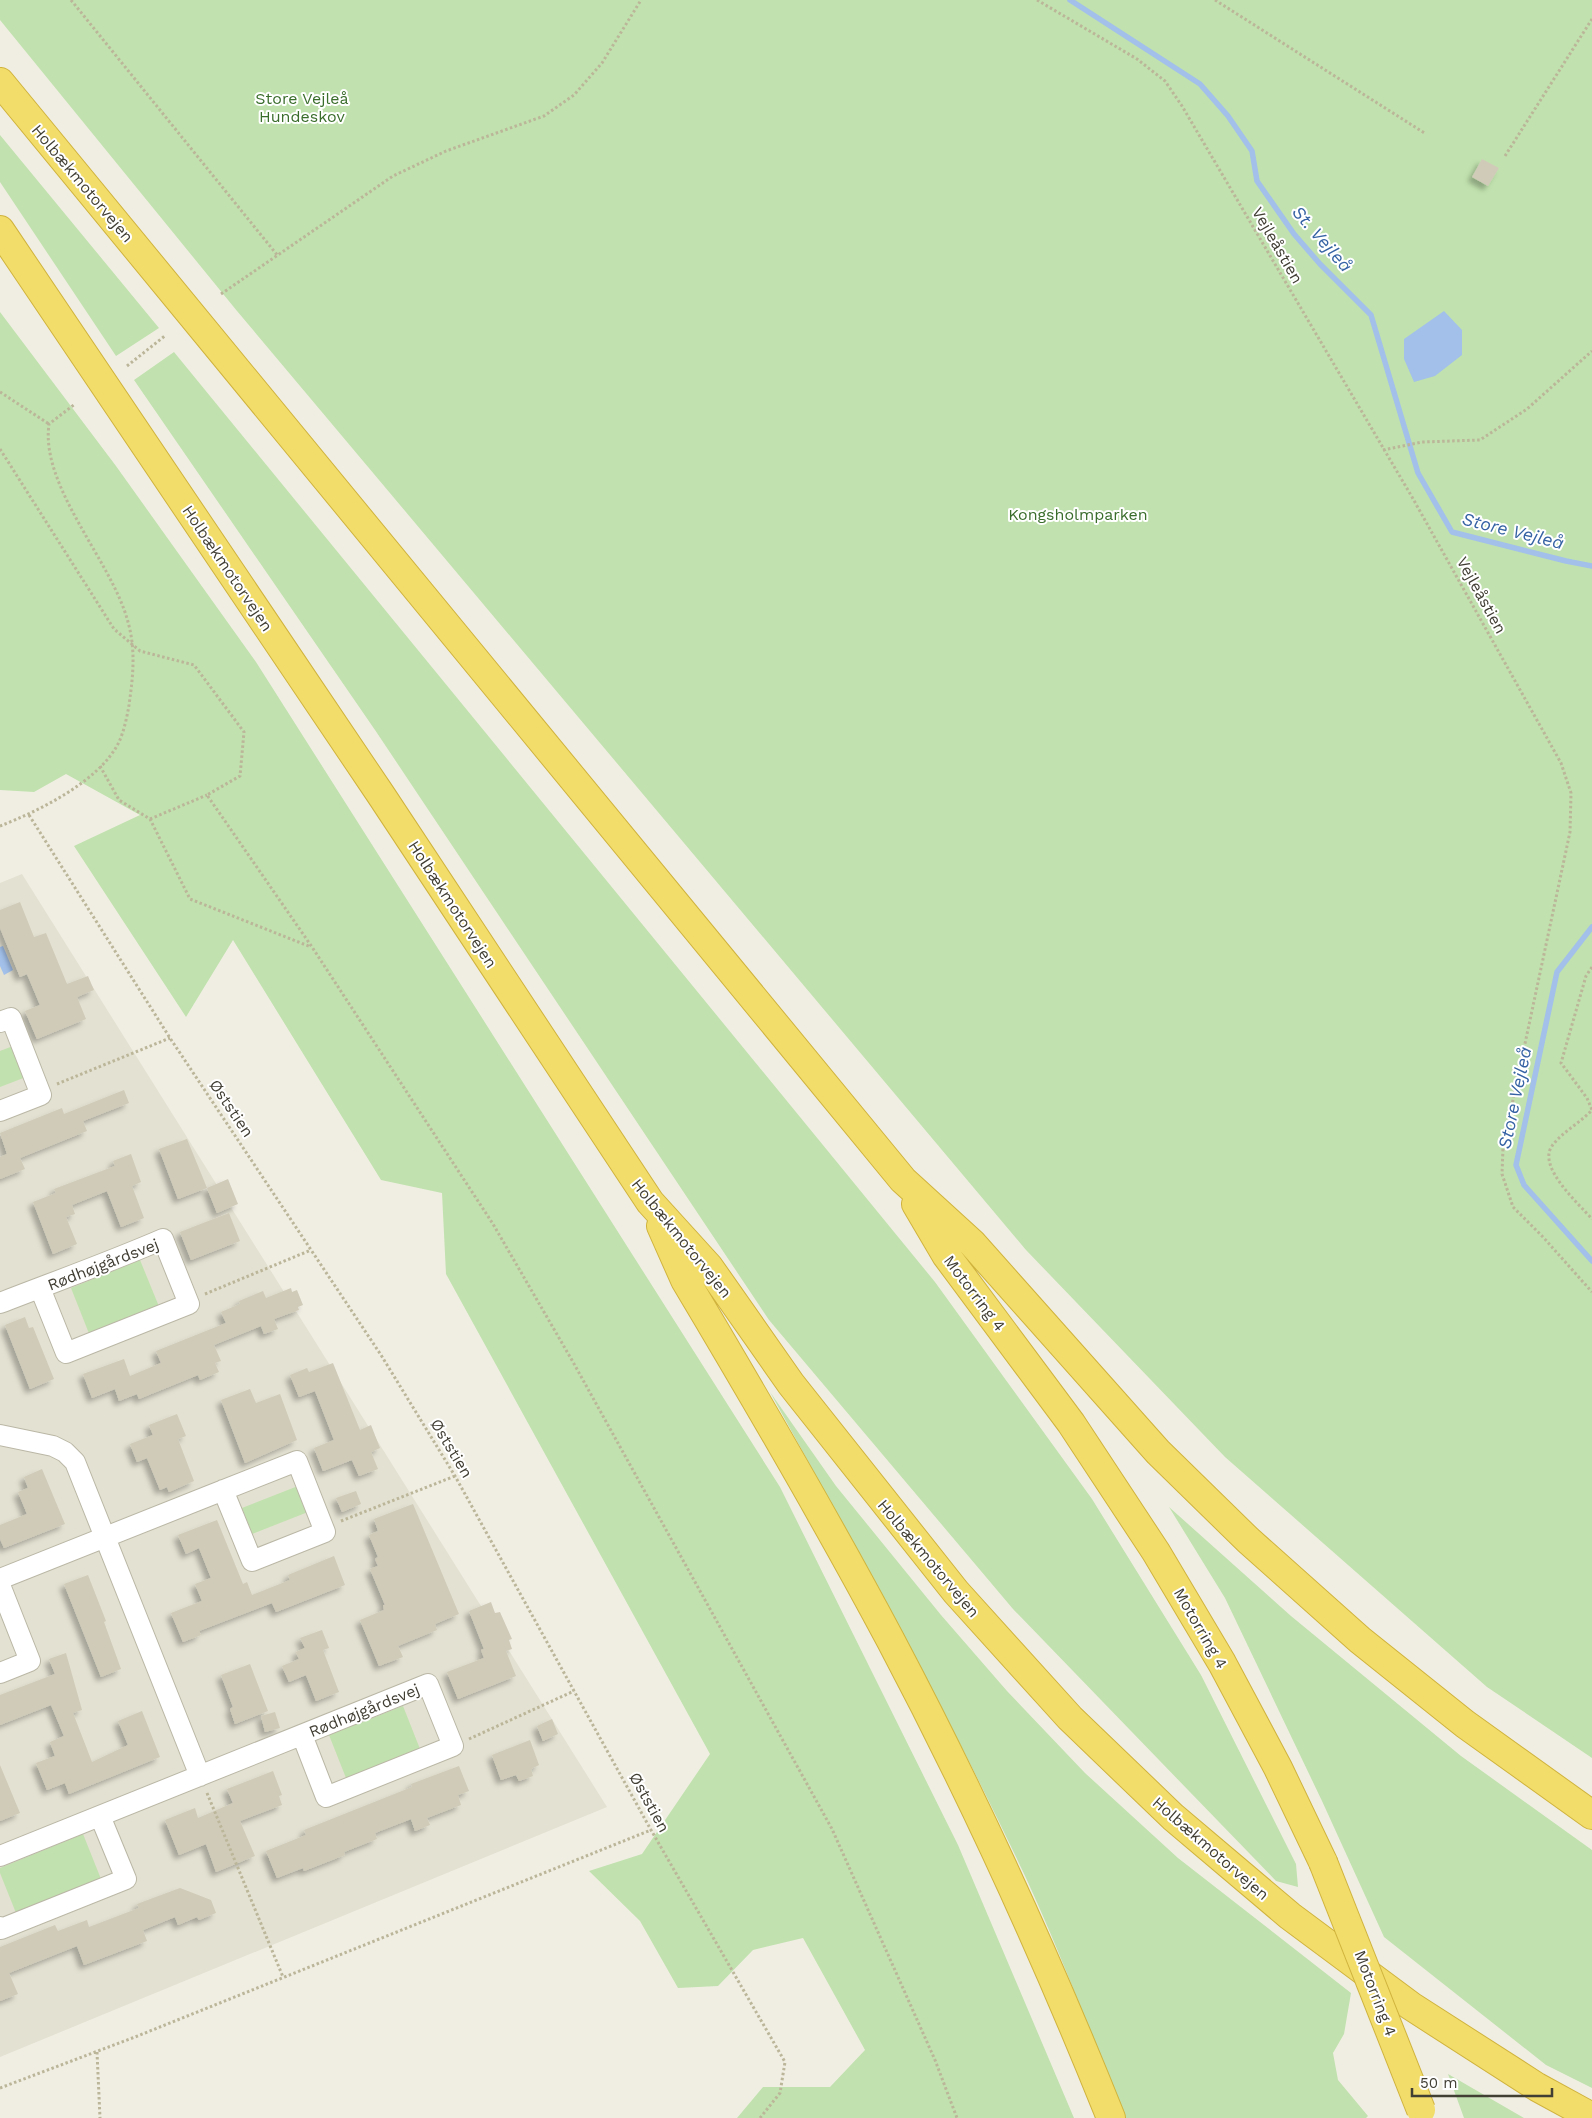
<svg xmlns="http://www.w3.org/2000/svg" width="1592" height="2118" font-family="'Work Sans',sans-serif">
<defs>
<filter id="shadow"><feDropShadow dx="-4.5" dy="4.5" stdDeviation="2.5" flood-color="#0004"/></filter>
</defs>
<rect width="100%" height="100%" fill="#f0eee3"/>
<path fill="#e3e1d1" d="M22 874 607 1807 0 2057V883Z"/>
<path fill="#c1e2ae" d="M0 0H1592V1758L1487 1687 1225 1457 1026 1250 237 311 0 20Z
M0 135 159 328 116 356 0 182Z
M0 312 116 466 256 662 780 1487 958 1845 1074 2118H737L763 2087H830L865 2050 803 1938 753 1950 718 1986 678 1988 640 1921 589 1871 642 1854 710 1754 446 1274 442 1193 381 1180 233 940 186 1017 74 846 140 815 66 774 34 792 0 790Z
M174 352 935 1282 1092 1499 1201 1675 1296 1864 1298 1887 1276 1881 1013 1609 769 1320 375 730 134 380Z
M13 1046 26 1077 0 1087V1051Z
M140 1260 160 1309 90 1336 71 1288Z
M770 1392 836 1486 941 1615 1007 1691 1085 1773 1178 1858 1351 1993 1344 2034 1333 2053 1338 2080 1368 2116 1366 2118H1126C1092 2038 1062 1956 1026 1878 948 1712 858 1553 770 1392Z
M298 1486 308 1512 252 1534 242 1508Z
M1169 1507 1291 1616 1461 1756 1592 1850V2088L1546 2065 1384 1937 1322 1801 1225 1598Z
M403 1706 422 1754 348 1783 329 1735Z
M83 1834 101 1879 16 1913 0 1873V1868Z
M1448 2074 1524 2118H1464Z"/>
<path fill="#a2c0e9" d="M1444 311 1462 330V355L1435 376 1414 382 1404 359V339Z
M3 946 13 970 4 975 0 966V947Z"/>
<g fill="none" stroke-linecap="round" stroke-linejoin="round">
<path stroke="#a2c0e9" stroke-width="5.5" d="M1070 0 1200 84 1228 116 1252 151 1257 181 1294 234 1320 264 1371 315 1418 473 1452 532 1566 561 1592 566
M1592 927 1557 972 1516 1165 1524 1185 1592 1261"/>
</g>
<path fill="#d0cbb9" filter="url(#shadow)" d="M1482 159 1499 168 1488 186 1472 177Z
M20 902 34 937 46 933 67 984 88 976 94 990 77 997 86 1019 37 1039 25 1011 40 1005 27 974 20 977 0 928V910Z
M124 1090 129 1103 83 1121 87 1131 20 1158 25 1169 0 1179V1157L7 1154 0 1133 62 1108 64 1114Z
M187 1139 207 1188 178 1199 159 1149Z
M131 1154 141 1182 132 1186 144 1218 121 1227 107 1191 72 1205 75 1214 66 1217 77 1244 53 1254 33 1202 56 1193 54 1189 115 1166 113 1161Z
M228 1179 238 1204 217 1213 207 1188Z
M229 1213 240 1241 191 1260 180 1232Z
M291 1288 292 1292 297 1290 303 1305 298 1307 299 1310 274 1319 278 1329 264 1334 261 1326 214 1345 221 1361 215 1363 219 1372 200 1380 198 1375 139 1399 137 1394 119 1401 115 1389 92 1398 83 1374 124 1359 130 1376 161 1363 156 1351 226 1323 221 1312 240 1304 239 1301 263 1291 266 1298Z
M25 1317 29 1328 33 1327 54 1379 30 1389 5 1325Z
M333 1363 360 1430 371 1425 380 1448 371 1452 378 1469 359 1476 352 1460 323 1471 314 1448 334 1440 315 1391 299 1397 290 1375 307 1368 309 1372Z
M250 1389 256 1403 280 1394 297 1440 245 1463 221 1400Z
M177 1414 186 1436 178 1439 194 1481 169 1492 167 1487 160 1490 147 1458 137 1462 130 1444 153 1435 149 1425Z
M42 1469 65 1524 4 1548 0 1539V1525L27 1514 18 1492 28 1488 24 1477Z
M356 1491 361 1504 342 1512 336 1498Z
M413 1504 459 1614 435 1624 437 1630 398 1646 403 1657 379 1666 360 1620 384 1610 383 1605H385L370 1569 378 1566 375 1559 378 1557 369 1535 378 1531 374 1519Z
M217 1520 243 1584 247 1582 252 1595 290 1580 288 1575 334 1556 345 1585 276 1612 272 1603 199 1631 201 1635 183 1642 171 1613 202 1601 195 1584 211 1578 199 1548 186 1554 178 1535Z
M88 1575 106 1621 104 1622 121 1669 101 1677 64 1584Z
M491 1602 495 1613 500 1612 512 1639 509 1640 512 1649 506 1651 516 1676 458 1699 447 1672 484 1658 481 1650 484 1649 469 1611Z
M322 1630 329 1648 323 1650 339 1692 316 1701 306 1675 289 1682 282 1666 299 1659 296 1652 305 1648 300 1638Z
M66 1653 82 1710 73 1713 92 1762 128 1745 118 1721 142 1711 160 1757 69 1794 65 1783 47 1790 36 1763 55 1756 50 1742 64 1736 51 1705 0 1725V1695L55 1674 49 1659Z
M250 1664 268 1711 235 1724 230 1709 233 1707 221 1675Z
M275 1712 280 1728 265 1732 261 1716Z
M552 1719 558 1734 543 1741 537 1726Z
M530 1740 539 1765 531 1769 533 1776 519 1781 516 1775 501 1780 492 1755Z
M0 1765 20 1813 0 1821Z
M459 1766 469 1791 458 1795 461 1805 427 1818 430 1825 415 1831 411 1819 375 1833 377 1839 344 1852 345 1855 304 1871 303 1868 277 1878 266 1851 306 1835 304 1830 412 1787 411 1784Z
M273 1771 282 1795 279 1796 282 1805 240 1821 255 1856 216 1872 206 1844 179 1855 165 1820 195 1808 198 1818 233 1803 227 1789Z
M180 1888 211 1900 216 1913 199 1920 197 1917 178 1925 175 1917 143 1930 147 1941 84 1965 77 1946 9 1973 18 1994 0 2001V1947L55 1925 58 1931 87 1920 89 1927 139 1908 137 1904Z"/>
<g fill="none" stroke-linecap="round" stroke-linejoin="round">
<g stroke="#bab7a6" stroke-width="22">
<path id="minor" d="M0 1022 11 1018 41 1095 0 1111
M0 1303C54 1282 110 1262 163 1239L189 1304 66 1353 40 1288
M0 1435 53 1446 65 1452 75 1462 200 1776
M0 1579 206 1497 297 1461 325 1532 252 1561 223 1490
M0 1585 30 1661 0 1673
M0 1856 428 1684 453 1746 326 1797 302 1735
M0 1927 1 1929 126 1879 100 1816"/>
</g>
<g stroke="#d0b33d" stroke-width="30">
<path id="motorway" d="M0 82 903 1180 972 1243 1158 1452 1248 1540 1360 1640 1465 1724 1592 1815
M0 230 381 795 650 1202 709 1267 791 1384 956 1592 1070 1718 1173 1817 1290 1916 1411 2006 1537 2087 1592 2117
M916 1204 946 1255 1071 1423 1156 1552 1222 1663 1278 1768 1323 1862
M661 1226 685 1280C756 1399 826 1519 891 1641 973 1796 1046 1956 1111 2118"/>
</g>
<path stroke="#bbb599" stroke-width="3" stroke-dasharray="2.5 2.5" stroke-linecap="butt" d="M71 0 278 256
M1037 0 1137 59 1165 81 1182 106 1412 497 1561 763 1571 793 1570 832 1503 1147 1502 1174 1513 1207 1543 1237 1592 1292
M1215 0 1426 134
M1505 156 1592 19
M221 294 393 176 446 151 544 116 574 95 602 63 641 0
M127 366 166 335
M0 392 49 424
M0 449 114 629 140 651 194 665 244 732 240 776 207 795 312 947 493 1224 573 1362 832 1829 935 2060 957 2118
M1383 450 1422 442 1480 440 1527 409 1592 351
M100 766 119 800 150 819 190 899 311 947
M29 815 170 1038 381 1355 455 1476 651 1830 785 2062 780 2093 760 2118
M150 819 207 795
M0 826C39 811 100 781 119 742 124 731 127 717 129 705 133 677 136 650 128 622 112 561 40 487 49 424L75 404
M1592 967 1586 976 1561 1063 1587 1098 1592 1110C1580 1123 1562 1132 1552 1146 1537 1167 1579 1204 1592 1219
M57 1084 170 1038
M205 1294 311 1250
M341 1521 455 1476
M469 1739 574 1691
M207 1793 283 1977
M97 2052 100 2118
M0 2088 135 2037 651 1830"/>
<use href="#minor" stroke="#fff" stroke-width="20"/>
<use href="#motorway" stroke="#f2dd6b" stroke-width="28"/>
<g stroke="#d0b33d" stroke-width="30" stroke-linecap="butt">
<path id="motorway-bridge" d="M1323 1862 1421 2110"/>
</g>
<use href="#motorway-bridge" stroke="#f2dd6b" stroke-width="28"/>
</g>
<g text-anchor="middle" stroke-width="4" stroke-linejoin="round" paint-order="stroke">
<g font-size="16" fill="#3a6d2c" stroke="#fff">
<text x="302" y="104">Store Vejleå<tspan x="302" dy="18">Hundeskov</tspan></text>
<text x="1078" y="520">Kongsholmparken</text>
</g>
<g font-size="16" fill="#413e34" stroke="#fff">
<text transform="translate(83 183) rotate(50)" y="6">Holbækmotorvejen</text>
<text transform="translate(1278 245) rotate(60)" y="6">Vejleåstien</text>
<text transform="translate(228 568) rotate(56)" y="6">Holbækmotorvejen</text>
<text transform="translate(1482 595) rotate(61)" y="6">Vejleåstien</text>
<text transform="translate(453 904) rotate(57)" y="6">Holbækmotorvejen</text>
<text transform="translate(232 1108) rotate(56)" y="6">Øststien</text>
<text transform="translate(682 1238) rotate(51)" y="6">Holbækmotorvejen</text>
<text transform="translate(103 1264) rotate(-21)" y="6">Rødhøjgårdsvej</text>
<text transform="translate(975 1293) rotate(53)" y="6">Motorring 4</text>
<text transform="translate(452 1448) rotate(59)" y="6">Øststien</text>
<text transform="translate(929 1558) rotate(50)" y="6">Holbækmotorvejen</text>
<text transform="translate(1201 1628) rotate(60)" y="6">Motorring 4</text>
<text transform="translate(364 1710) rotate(-22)" y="6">Rødhøjgårdsvej</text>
<text transform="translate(650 1802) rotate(61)" y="6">Øststien</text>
<text transform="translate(1211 1848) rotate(41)" y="6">Holbækmotorvejen</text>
<text transform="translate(1376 1993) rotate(69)" y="6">Motorring 4</text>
</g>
<g font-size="18" font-style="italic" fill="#3663a4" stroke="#fff">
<text transform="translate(1322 239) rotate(49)" y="6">St. Vejleå</text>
<text transform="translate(1513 531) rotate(14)" y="6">Store Vejleå</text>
<text transform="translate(1515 1098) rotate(-78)" y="6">Store Vejleå</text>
</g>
</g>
<path d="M1412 2088v8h140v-8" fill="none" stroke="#413e34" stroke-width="2.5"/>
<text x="1420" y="2088" font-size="15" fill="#413e34" stroke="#ffffff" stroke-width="4" paint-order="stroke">50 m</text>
</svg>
